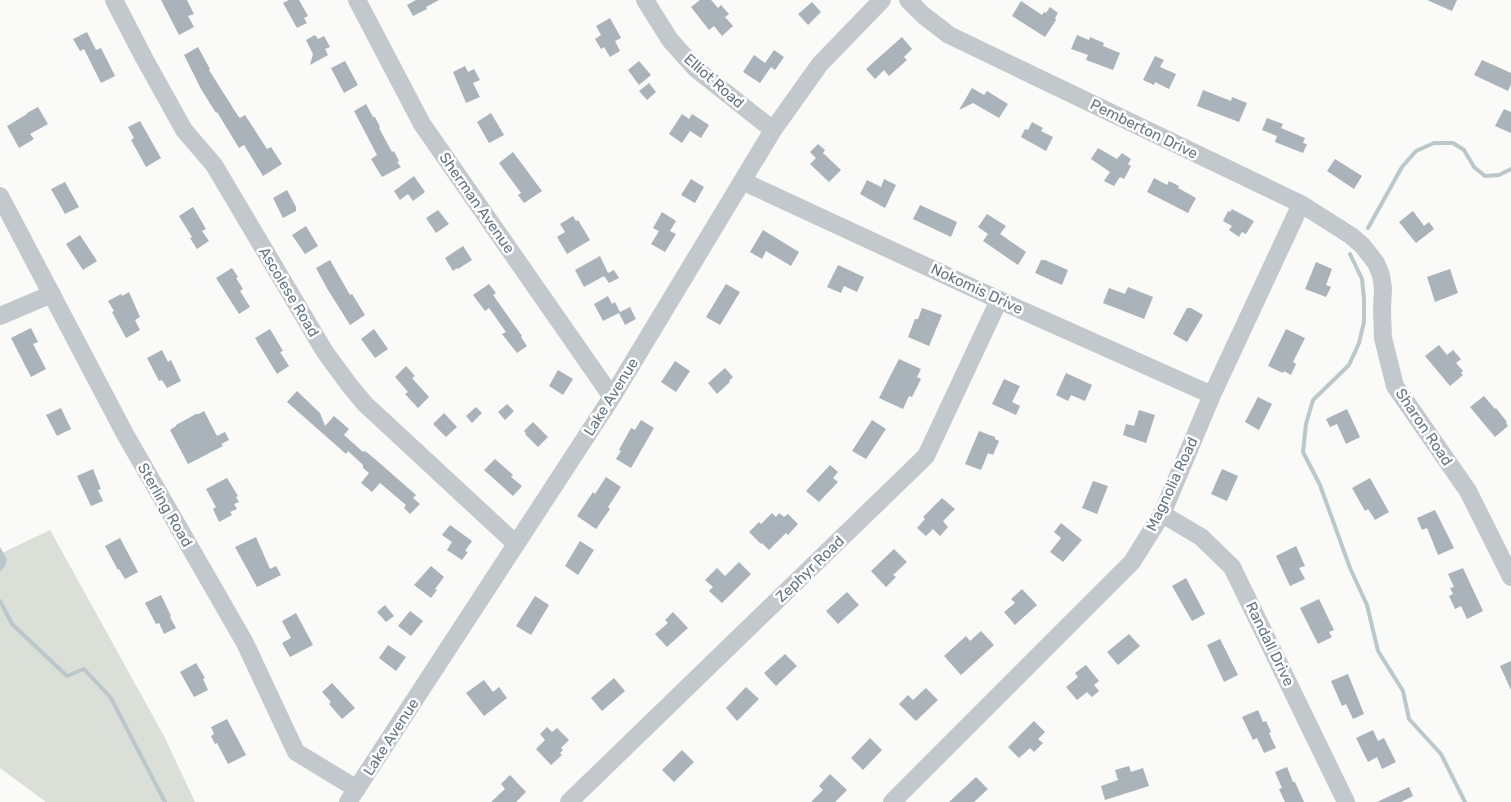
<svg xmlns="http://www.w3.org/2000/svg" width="1511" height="802" font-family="Rubik,sans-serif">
<rect width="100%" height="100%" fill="#fafaf8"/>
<path fill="#dadfd7" d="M50 530 164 736 195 802H46L0 768V554Z"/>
<path fill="#bbc7cb" d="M0 547 7 559 5 566 0 572Z"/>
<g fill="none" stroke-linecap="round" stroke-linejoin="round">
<path stroke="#bbc7cb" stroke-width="4" d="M1368 228 1402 167 1416 151 1434 143H1453L1464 150 1474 167 1485 176 1499 175 1511 169
M1350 254 1362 279 1364 299V322L1359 343 1349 365 1313 400 1306 424 1303 452 1320 485 1350 568 1367 605 1378 651 1403 691 1409 719 1441 754 1465 802
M0 601 12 624 67 676 84 669 111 698 165 802"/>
</g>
<path fill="#aab3b9" d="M161 0H187L194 14 188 16 194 27 179 35Z
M289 0H299L308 16 304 18 307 23 297 28 283 3Z
M416 0H439L426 7 427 9 413 16 407 5Z
M700 0H711L718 8 721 5 729 14 725 17 733 26 722 36 714 26 709 30 691 7Z
M1427 0H1457L1452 11Z
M1021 1 1042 15 1044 12 1046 13 1050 7 1058 13 1055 18 1056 20 1045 37 1012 16Z
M812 2 821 12 808 25 798 14Z
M610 18 621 38 615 41 620 51 610 57 604 47 601 49 595 39 601 35 596 26Z
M87 32 96 50 101 48 115 76 101 83 84 49 80 51 73 39Z
M315 35 318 39 324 36 330 47 325 49 328 55 310 65 313 54 306 40Z
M1077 35 1089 40 1090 37 1104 43 1103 46 1120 53 1113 70 1086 60 1088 55 1071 49Z
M902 37 912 49 904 57 907 60 889 76 884 70 875 79 866 69Z
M198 47 210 69 209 70 238 116 240 118 245 115 267 149 271 147 282 164 263 176 244 145 239 148 217 112 216 113 201 89 184 55Z
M774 50 784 57 775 70 771 67 760 83 743 72 754 55 765 63Z
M1155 56 1164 60 1160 67 1176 74 1169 89 1155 82 1154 85 1143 80Z
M1482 60 1511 73V84L1508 91 1474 75Z
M345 61 358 85 344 93 331 68Z
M639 61 651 75 639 85 628 70Z
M465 66 468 72 474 69 480 80 473 83 480 97 466 103 453 72Z
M649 83 656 92 647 100 639 91Z
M972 88 984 95 987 91 1008 104 999 118 973 103 959 110Z
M1203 90 1231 101 1232 97 1247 103 1239 122 1197 106Z
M366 104 373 117H375L380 127 379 128 392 152 394 151 399 161 397 162 401 167 382 177 371 159 377 155 354 111Z
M38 107 48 124 30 134 34 139 19 148 7 126 27 114V113Z
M1504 109 1511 112V133L1495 126Z
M491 113 504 135 489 143 477 122Z
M682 114 689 119 692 114 709 125 701 138 690 131 682 143 669 134Z
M1267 118 1283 124 1281 128 1305 138 1303 143 1307 144 1303 153 1275 142 1277 136 1262 130Z
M140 121 161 158 146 167 131 140 134 138 128 127Z
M1032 122 1043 128 1041 131 1053 137 1046 151 1021 137 1025 129 1028 130Z
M818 144 825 150 823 153 841 170 829 182 810 164 816 158 810 152Z
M1098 148 1117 159 1122 153 1131 159 1128 164 1131 166 1124 179 1120 177 1114 186 1104 181 1110 172 1091 159Z
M513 152 542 191 524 203 518 195 521 193 499 163Z
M1335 159 1362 176 1354 189 1327 171Z
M414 176 425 192 413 201 408 194 400 200 394 191Z
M1154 178 1167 185 1169 181 1179 186 1178 188 1196 198 1188 213 1147 192Z
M691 179 704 187 695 203 681 195Z
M884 179 896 185 885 208 860 194 867 180 881 187Z
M65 182 79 207 65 214 51 189Z
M287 190 296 207V211L283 218 273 198Z
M920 205 957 222 951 237 913 219Z
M193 207 206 229 202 231 209 241 197 249 190 238 192 237 179 216Z
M1232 209 1254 221 1246 234 1242 232 1239 237 1229 230 1232 226 1223 221 1228 211 1230 212Z
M438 210 449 224 436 233 426 218Z
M1413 211 1424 226 1429 222 1434 229 1416 243 1399 222Z
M662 212 676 221 670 231 676 234 665 252 651 244 659 231 653 228Z
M987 214 1006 226 1000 234 1026 252 1018 265 983 241 988 234 978 227Z
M573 216 576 221 578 220 590 240 567 254 557 237 565 232 560 224Z
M306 226 318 246 305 254 292 235Z
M763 230 799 252 791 266 766 251 762 259 750 252Z
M80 235 97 261 83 270 66 244Z
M463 246 472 260 458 269 457 268 453 271 445 258Z
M600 256 608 273 614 270 619 278 609 283 604 276 584 287 575 270Z
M330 260 350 295 352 294 365 315 350 325 328 290 316 268Z
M1041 260H1045L1068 270 1062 285 1035 273Z
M1316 262 1332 269 1326 285 1331 287 1326 297 1305 289Z
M838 265 864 277 857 292 844 286 841 293 827 287Z
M232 268 238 277 236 278 243 289 240 291 250 307 239 314 216 278Z
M1450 269 1458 293 1435 302 1427 277Z
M489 284 496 293 493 295 522 336 521 337 527 346 517 353 502 334 506 332 489 308 485 311 473 295Z
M726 284 740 292 720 325 706 317Z
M1128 287 1153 297 1144 319 1103 303 1109 288 1125 294Z
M129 292 140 317 135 320 140 330 126 338 112 312 114 311 108 301 121 294 122 296Z
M608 296 612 304 615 302 620 312 630 307 636 319 625 325 619 313 603 321 594 304Z
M922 308 942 315 929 346 908 337 915 319H918Z
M1187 308H1191L1203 315 1187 342 1173 334Z
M31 328 38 342 33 344 46 369 31 377 11 338Z
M270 329 283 351 280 352 289 366 277 374 255 338Z
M374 329 388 349 375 358 361 339Z
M1286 329 1305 338 1293 362 1296 364 1291 375 1284 371 1283 373 1268 366Z
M1439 345 1447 355 1453 350 1461 359 1456 363 1463 371 1461 373 1463 375 1450 386 1425 356Z
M162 350 168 362 171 360 181 381 167 388 162 380 159 381 147 358Z
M899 359 921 369 917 377 921 379 912 397 909 396 903 409 879 398Z
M675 361 690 371 676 392 661 382Z
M406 366 415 376 412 378 429 397 418 408 405 394 408 392 395 377Z
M725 368 733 377 729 381 730 382 717 394 708 383Z
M558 370 573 379 563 395 549 386Z
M1066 373 1092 385 1085 401 1071 395 1068 401 1056 395Z
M1004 379 1020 386 1012 402 1020 406 1016 415 992 404Z
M297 391 320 413 325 426 334 416 349 429 344 435 363 452 365 451 375 459 416 495 413 498 420 504 410 514 404 508 406 505 380 483 372 492 361 483 369 473 363 468V465L348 451 346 454 287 402Z
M1484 396 1495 409 1496 408 1507 422 1506 423 1508 426 1495 437 1470 407Z
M1258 397 1272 404 1259 430 1245 422Z
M507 404 514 411 505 420 498 412Z
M476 407 482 413 472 423 466 416Z
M61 408 71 429 57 436 46 415Z
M1347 409 1360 437 1346 444 1337 424 1330 427 1326 419Z
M1139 410 1155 415 1146 443 1123 435 1126 424 1134 426Z
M204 411 217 436 225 432 229 440 221 444 223 446 188 464 170 430 176 426V425L196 414H199Z
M444 413 457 427 446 437 433 424Z
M641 420 654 428 631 468 616 459 621 451 619 450 631 428 635 430Z
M872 420 886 429 866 459 852 451Z
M533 422 548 437 538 447 525 434 526 433 524 431Z
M979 431 995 437V439L999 441 993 455 988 453 981 470 965 464Z
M495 459 513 475 511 477 522 486 513 496 484 470Z
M830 465 838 472 833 478 838 482 819 502 806 491Z
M93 469 101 489 98 490 103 501 91 506 77 476Z
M1222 469 1238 476 1227 501 1211 494Z
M606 477 621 487 608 507 610 509 596 529 577 516 593 492 595 494Z
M227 478 238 496 236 497 239 502 234 504 237 509 230 512 232 515 219 522 213 509 216 507 206 489Z
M1370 478 1389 512 1375 520 1368 509 1365 511 1352 488Z
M1093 481 1108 486 1097 514 1082 508Z
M942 498 955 509 943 521 948 527 940 536 933 529 926 536 917 528 925 519 923 517Z
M1435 510 1454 548 1438 555 1427 528 1422 530 1417 518Z
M772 513 776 517 779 513 784 517 788 514 798 524 788 535 786 533 769 550 762 543 761 544 749 532 759 522 761 524Z
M1061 523 1082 540 1063 562 1050 552 1061 538 1054 532Z
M450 525 472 541 465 551 468 552 462 560 447 550 452 542 442 535Z
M256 537 270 569 276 566 281 575 257 587 235 547Z
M120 538 138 572 125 579 119 569 118 570 105 546Z
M580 541 594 550 578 575 565 566Z
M1296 546 1305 566 1299 568 1305 579 1290 586 1276 556Z
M894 549 907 562 893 575 896 577 886 587 871 571Z
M739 562 751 574 722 603 709 591 713 587 705 580 717 568 725 576Z
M431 566 444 577 435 589 437 590 431 598 414 585Z
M1463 568 1483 611 1467 619 1461 606 1455 609 1449 596 1453 594 1450 588 1454 587 1448 574Z
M1186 578 1205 614 1192 621 1172 586Z
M1022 589 1037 605 1015 625 1004 612 1015 603 1011 599Z
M847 592 859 605 838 624 826 611Z
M161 595 171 616 170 617 176 628 164 634 159 623 156 624 145 603Z
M535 596 549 605 531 635 516 626Z
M1319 599 1334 630 1329 632 1332 637 1318 644 1300 608Z
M385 605 394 616 386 622 377 612Z
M410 611 423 621 411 636 398 626Z
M673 612 688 628 667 647 655 634 668 623 665 620Z
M296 613 313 645 290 657 282 643 291 638 282 621Z
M981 631 994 645 961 675 944 656 966 636 970 641Z
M1129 634 1140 646 1118 665 1107 652Z
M1220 639 1238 675 1224 682 1207 645Z
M388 645 406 657 396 671 379 658Z
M785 654 797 666 776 686 764 673Z
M1511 661V690L1500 666Z
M196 663 205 678 203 679 208 690 194 697 180 672Z
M1086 665 1099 681 1094 685 1099 691 1092 697 1087 692 1077 700 1066 687 1078 677 1075 673Z
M1348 674 1364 714 1353 719 1346 704 1342 706 1331 681Z
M614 678 625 691 602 711 591 698Z
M484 680 493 692 499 687 507 698 484 716 466 693Z
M332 683 355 708 342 719 329 704 331 702 322 692Z
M746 687 759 699 737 721 726 708Z
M926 688 938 700 916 721 899 704 908 695 913 700Z
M1258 710 1263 722 1266 721 1271 732 1269 733 1276 748 1264 753 1257 738 1253 740 1242 717Z
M227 719 246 755 228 764 217 743 215 744 211 736 214 734 211 727Z
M1034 721 1045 732 1038 739 1043 743 1034 752 1030 748 1019 758 1008 747Z
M547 727 552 732 557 728 569 740 561 748 563 750 560 753 562 755 551 765 536 749 545 740 540 734Z
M1373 730 1378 741 1384 738 1396 762 1382 769 1377 757 1368 762 1356 738Z
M870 738 882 750 863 770 851 758Z
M682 750 694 762 674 782 662 770Z
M1129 766 1131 772 1143 768 1149 786 1105 800 1101 786 1118 780 1115 770Z
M1287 767 1293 782H1295L1304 802H1285L1279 789 1282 788 1275 772Z
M830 774 847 790 835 802H811L823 790 819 786Z
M510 775 526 792 516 802H491L505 789 501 784Z
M976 777 988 789 974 802H949Z
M1409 787 1413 796 1401 802H1377Z"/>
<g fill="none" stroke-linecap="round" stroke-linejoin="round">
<path stroke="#c3c8cc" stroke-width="18" d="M114 0 144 58 184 130 214 165 325 352 350 386 365 404 516 544
M357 0 422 124 612 397
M645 0 670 40 696 69 773 130
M908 0 923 15 949 35 1301 204 1350 235 1362 245 1376 263 1381 275 1383 288 1382 310 1383 338 1395 386 1468 491 1511 577
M742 181 999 300 1212 395
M0 196 125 434 245 643 296 752 357 789
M0 316 52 294
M1162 514 1201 537 1232 567 1346 802
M348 802 612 397 773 130 820 64 882 0
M569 802 926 456 999 300
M892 802 1132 562 1162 514 1212 395 1301 204"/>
</g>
<g text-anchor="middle" stroke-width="5" stroke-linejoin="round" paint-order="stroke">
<g font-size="15" fill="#657683" stroke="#fff">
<text transform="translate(714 81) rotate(41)" y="5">Elliot Road</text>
<text transform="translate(1144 129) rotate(26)" y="5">Pemberton Drive</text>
<text transform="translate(477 203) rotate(55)" y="5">Sherman Avenue</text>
<text transform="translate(977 289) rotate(25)" y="5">Nokomis Drive</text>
<text transform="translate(289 292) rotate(59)" y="5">Ascolese Road</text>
<text transform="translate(611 397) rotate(-58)" y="5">Lake Avenue</text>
<text transform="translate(1424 427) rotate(56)" y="5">Sharon Road</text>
<text transform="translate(1172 484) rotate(-65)" y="5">Magnolia Road</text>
<text transform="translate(165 505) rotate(60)" y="5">Sterling Road</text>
<text transform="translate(810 569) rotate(-44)" y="5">Zephyr Road</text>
<text transform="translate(1270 644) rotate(64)" y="5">Randall Drive</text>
<text transform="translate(391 737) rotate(-57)" y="5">Lake Avenue</text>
</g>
</g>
</svg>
